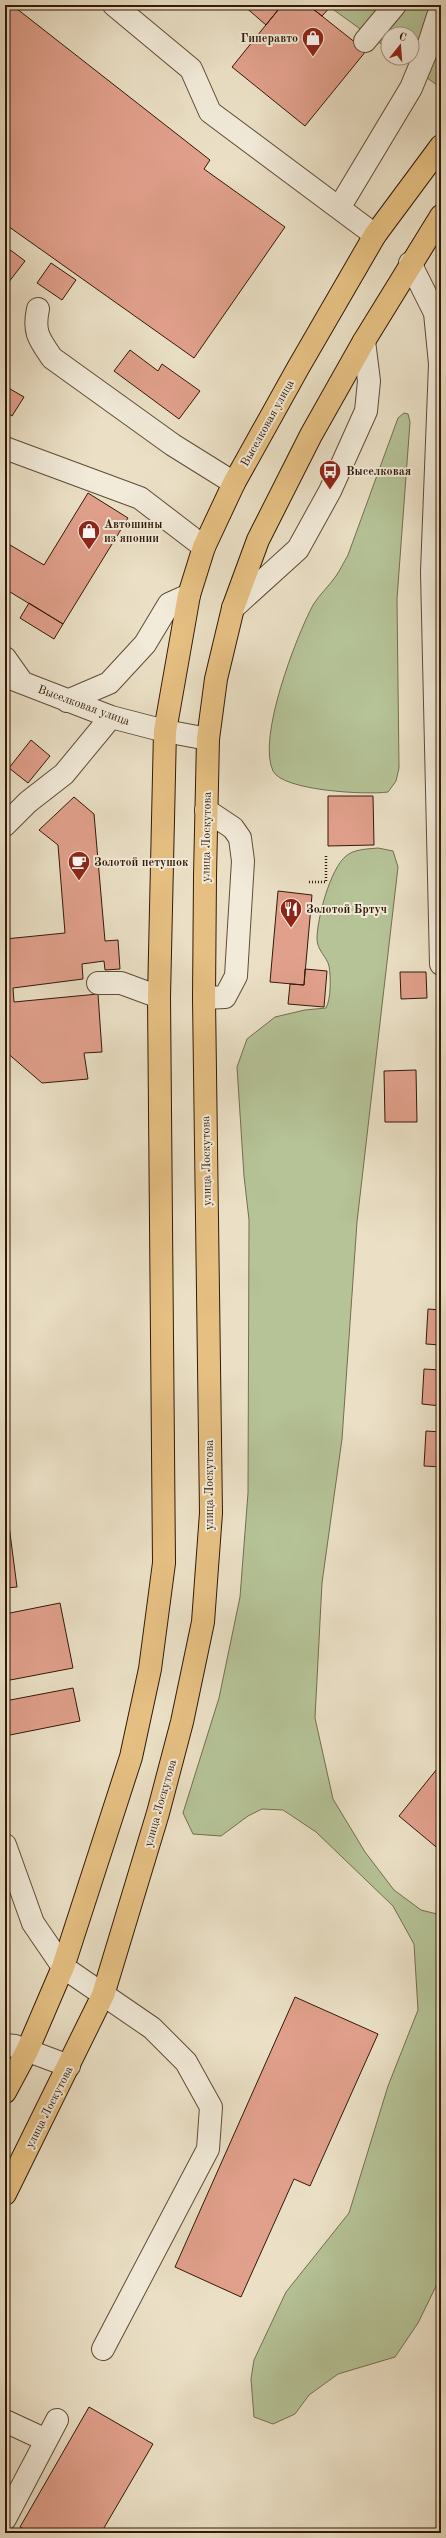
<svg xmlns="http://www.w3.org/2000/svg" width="446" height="2538" font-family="'Old Standard TT',serif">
<rect width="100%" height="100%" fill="#ebe0c6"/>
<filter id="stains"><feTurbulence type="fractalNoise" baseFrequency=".005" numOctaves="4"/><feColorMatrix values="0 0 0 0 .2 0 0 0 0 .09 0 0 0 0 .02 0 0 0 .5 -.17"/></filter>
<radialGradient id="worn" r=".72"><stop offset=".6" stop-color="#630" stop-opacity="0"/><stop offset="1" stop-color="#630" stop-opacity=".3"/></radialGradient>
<path fill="#b5c397" stroke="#746e4f" d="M327 5H441V88L400 58H412V34H388V49Z
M404 413 408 414 410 422 397 599 399 768 396 781 388 792C367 795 283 791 273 771 257 738 296 637 313 605 319 595 329 586 336 576 340 570 344 562 348 555L398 418Z
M378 848 393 851 398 867 357 1222 342 1439 322 1583 315 1718 333 1799 365 1852 394 1890 421 1910 441 1915V2276L418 2323 395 2357 338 2374 309 2395 295 2414 273 2424 254 2417 251 2379 254 2360 286 2292 349 2213 388 2086 418 2010 414 1944 393 1906 316 1832 283 1810 262 1809 248 1816 221 1836 193 1834 183 1813 219 1698 240 1597 248 1493 249 1220 244 1176 237 1067 247 1039 275 1017 305 1010 326 1008C331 999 331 977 329 966 327 957 317 950 317 939 317 919 330 869 346 856 354 849 368 849 378 848Z"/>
<path fill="#e1a08c" stroke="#321907" d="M5 5H12L210 160 204 169 285 227 194 358 5 224Z
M243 5H282L266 25Z
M282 5H308L366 51 305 126 232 67Z
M308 5H332L322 16Z
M5 246 25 261 5 287Z
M51 263 76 280 62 300 37 283Z
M130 350 158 371 162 364 200 391 179 419 114 371Z
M5 386 24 397 12 416 5 412Z
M88 493 128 518 63 624 5 589V542L44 565Z
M29 603 63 624 54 639 20 618Z
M31 740 50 756 28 783 9 768Z
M328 796H373L374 845 328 846Z
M74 797 94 814 105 941 118 940 120 969 105 970 104 961 82 964 83 979 13 988 14 1002 98 994 102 1052 84 1053 88 1079 42 1083 5 1051V939L65 933 58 845 39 830Z
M278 891 312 895 304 985 270 982Z
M305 969 327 971 324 1007 288 1004 290 984 304 985Z
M400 972H426L427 998 401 999Z
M416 1070 417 1122H385L384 1071Z
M428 1309 441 1310V1345L426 1344Z
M424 1369 441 1370V1406L422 1404Z
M426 1431 441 1432V1467L424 1466Z
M5 1495 17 1587 5 1588Z
M60 1603 73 1668 5 1681V1614Z
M73 1688 80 1721 5 1736V1701Z
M441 1764V1851L399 1816Z
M295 1997 378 2034 310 2186 294 2179 241 2297 175 2267Z
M89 2407 153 2444 101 2533H31L20 2527Z"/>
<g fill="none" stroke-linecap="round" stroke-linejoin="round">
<g stroke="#604b37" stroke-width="24">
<path id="minor" d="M114 5 191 69 210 112 375 235
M365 41 395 5
M339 208 411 88 428 47 441 7
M410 263 435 313 440 364 432 572 441 964
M38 309C33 332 39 339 52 358L173 445 234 483
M5 448 140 498 204 547
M233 608 298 549 330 491 366 411 369 381 364 341
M5 658 22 682
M5 676 111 717 165 731 208 739
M67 701 109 683 145 644 169 604 189 595
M5 825 28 802 64 774 111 717
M98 983H121L159 997
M204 998 225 997 236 976 243 861 240 838 233 828 206 810
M5 1845 33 1923 63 1967 152 2028 186 2062 211 2107 208 2149 103 2349
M5 2045 15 2046 69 2066
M5 2421 46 2440
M5 2519 57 2420"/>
</g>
<g stroke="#321907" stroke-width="24">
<path id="major" d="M5 2092 27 2051 63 1967 131 1757 150 1669 164 1563 159 997 165 731 189 595 204 547 234 483 298 368 375 235 441 146
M5 2194 103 1995 158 1813 182 1722 203 1622 211 1513 204 998 205 876 208 739 216 679 233 608 258 540 311 435 364 341 441 216"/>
</g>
<path stroke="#321907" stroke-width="2.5" stroke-dasharray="1 2" stroke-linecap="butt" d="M309 882H326V856"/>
<use href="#minor" stroke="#f2ebda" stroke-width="22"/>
<use href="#major" stroke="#e6c083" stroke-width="22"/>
</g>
<defs>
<g id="shop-pin" transform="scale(1.15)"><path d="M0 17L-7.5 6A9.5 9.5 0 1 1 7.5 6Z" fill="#8f2418" stroke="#f2ebda"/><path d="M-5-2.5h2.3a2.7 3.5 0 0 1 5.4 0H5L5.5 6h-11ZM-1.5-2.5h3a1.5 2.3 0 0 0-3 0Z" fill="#fff"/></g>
<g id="bus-pin" transform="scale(1.15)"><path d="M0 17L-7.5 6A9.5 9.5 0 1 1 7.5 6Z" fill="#8f2418" stroke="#f2ebda"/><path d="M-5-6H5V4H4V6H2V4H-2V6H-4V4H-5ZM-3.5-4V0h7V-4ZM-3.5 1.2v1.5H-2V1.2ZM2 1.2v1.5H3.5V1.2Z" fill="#fff"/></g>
<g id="cafe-pin" transform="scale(1.15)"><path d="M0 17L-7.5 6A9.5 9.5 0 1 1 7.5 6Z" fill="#8f2418" stroke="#f2ebda"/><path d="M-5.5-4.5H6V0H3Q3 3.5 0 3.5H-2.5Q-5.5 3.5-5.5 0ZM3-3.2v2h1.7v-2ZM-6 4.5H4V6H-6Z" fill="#fff"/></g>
<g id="restaurant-pin" transform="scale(1.15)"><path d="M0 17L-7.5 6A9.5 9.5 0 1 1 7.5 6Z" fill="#8f2418" stroke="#f2ebda"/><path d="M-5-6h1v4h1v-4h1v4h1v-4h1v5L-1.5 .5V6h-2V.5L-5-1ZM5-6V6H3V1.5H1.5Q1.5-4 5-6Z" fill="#fff"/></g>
</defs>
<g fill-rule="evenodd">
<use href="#shop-pin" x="313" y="38"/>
<use href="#bus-pin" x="330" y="471"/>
<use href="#shop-pin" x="89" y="531"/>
<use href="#cafe-pin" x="79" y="862"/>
<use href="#restaurant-pin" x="291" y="909"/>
</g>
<g text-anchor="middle" stroke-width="4" stroke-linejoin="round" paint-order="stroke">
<g font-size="12" font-weight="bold" fill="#321907" stroke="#f2ebda" text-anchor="start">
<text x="298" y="42" text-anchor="end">Гиперавто</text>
<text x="346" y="475">Выселковая</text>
<text x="104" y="528">Автошины<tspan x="104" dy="14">из японии</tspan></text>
<text x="94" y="866">Золотой петушок</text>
<text x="306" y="913">Золотой Бртуч</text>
</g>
<g font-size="12" fill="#321907" stroke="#f2ebda">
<text transform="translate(267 423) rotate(-61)" y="4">Выселковая улица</text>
<text transform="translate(84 705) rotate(20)" y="4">Выселковая улица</text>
<text transform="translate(206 837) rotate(-89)" y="4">улица Лоскутова</text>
<text transform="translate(206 1161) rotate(-91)" y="4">улица Лоскутова</text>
<text transform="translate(209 1485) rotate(-90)" y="4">улица Лоскутова</text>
<text transform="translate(160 1803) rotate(-74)" y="4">улица Лоскутова</text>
<text transform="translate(49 2107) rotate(-63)" y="4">улица Лоскутова</text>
</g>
</g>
<rect width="446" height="2538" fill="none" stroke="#ebe0c6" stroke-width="20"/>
<rect x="6" y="6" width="434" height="2526" fill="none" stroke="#321907" stroke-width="2"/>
<rect x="10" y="10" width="426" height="2518" fill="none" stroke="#321907"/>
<g transform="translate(400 46) rotate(17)"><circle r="19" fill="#f2ebda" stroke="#a59786"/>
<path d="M0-3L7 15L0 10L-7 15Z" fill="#8f2418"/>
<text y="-6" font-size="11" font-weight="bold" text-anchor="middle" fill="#321907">С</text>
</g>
<rect width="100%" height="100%" filter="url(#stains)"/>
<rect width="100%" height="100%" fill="url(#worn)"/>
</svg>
